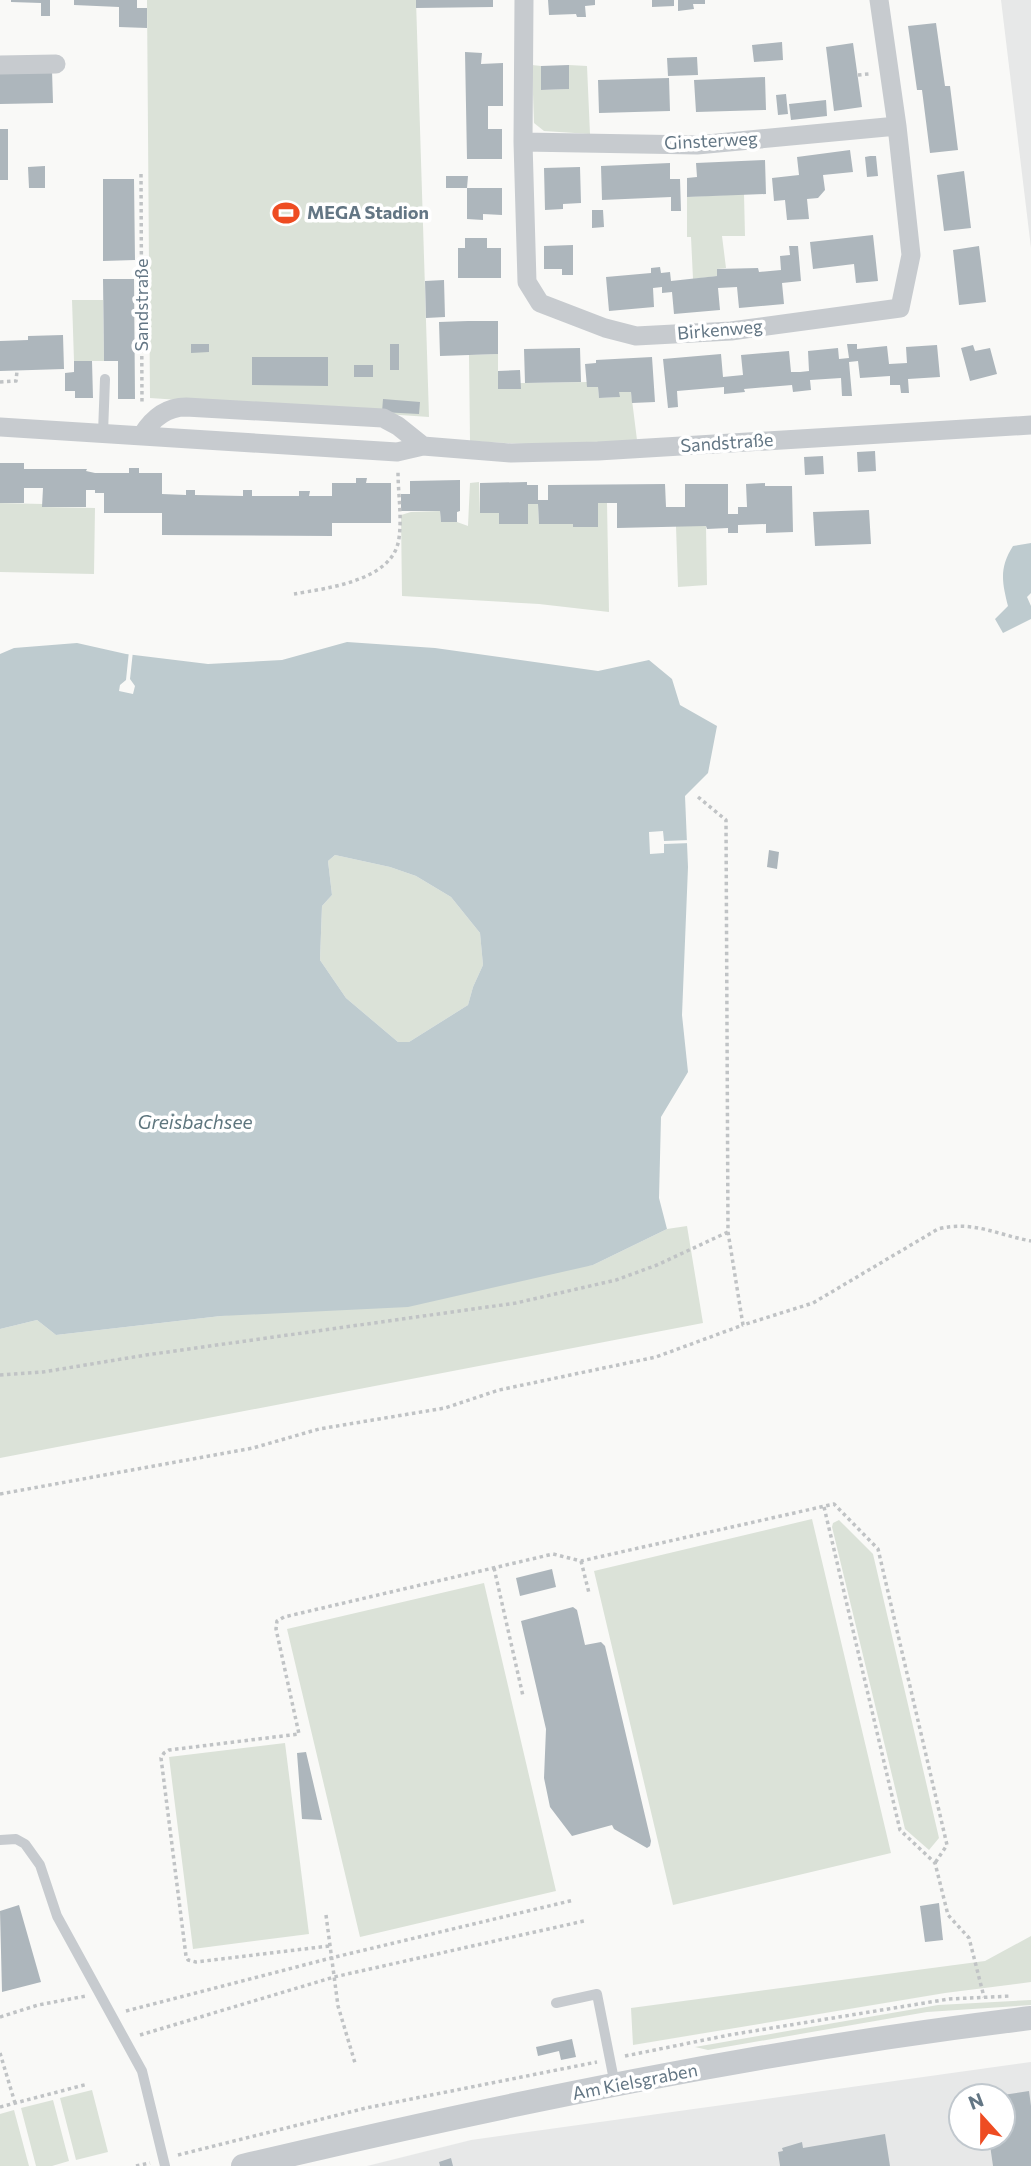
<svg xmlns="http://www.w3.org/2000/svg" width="1031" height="2166" font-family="Commissioner,sans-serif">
<rect width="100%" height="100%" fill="#f9f9f7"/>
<path fill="#e7e8e8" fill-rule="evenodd" d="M1001 0H1031V248Z
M1031 2062V2166H367L471 2140ZM961 2096H1003V2138H961Z"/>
<path fill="#dbe2d8" d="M147 0H416L429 417 150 398Z
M532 65 541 66V90L569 89V65L587 66 590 134 544 131 534 123Z
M744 194 745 236H722L726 268 717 269V276L693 279 691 237H687V197Z
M72 300H103L104 361H74Z
M498 354V389H520V383H525L587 382V387H598L599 398 619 397V392H631L637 440C581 446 526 445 470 441L469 355Z
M479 482 480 513H499L500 524H528V504H538L539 524H573V527H598V503H607L609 612 539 604 402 596 401 515 411 512 440 511 441 522H457L468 526 470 483Z
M0 503 43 504V507L95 508 94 574 0 572Z
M676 526H706L707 585 678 587Z
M335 855 390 867 416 876 451 897 480 933 483 965 473 987 468 1005 409 1042H398L346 998 320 960 322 906 332 895 328 861Z
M687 1226 703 1323 0 1458V1329L37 1320 56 1335 221 1316 593 1265 667 1229Z
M812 1519 891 1853 673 1905 594 1571Z
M839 1520 873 1554 939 1838 929 1850 905 1829 832 1527 833 1523Z
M484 1583 556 1891 360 1937 287 1629Z
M285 1743 309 1934 193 1949 169 1757Z
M1031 1936V1982L945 1993 633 2045 631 2008 985 1961Z
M1031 2000V2005L927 2012 708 2050 695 2047 938 2005Z
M92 2090 108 2152 76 2160 60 2098Z
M53 2100 69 2161 52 2166H36L21 2108Z
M14 2110 29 2166H0V2114Z"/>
<path fill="#becbcf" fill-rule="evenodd" d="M1031 543V593L1027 597 1031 606V619L1003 633 995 619 1008 606C1002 582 999 568 1013 546Z
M347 642 435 648 598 671 649 660 672 679 680 705 717 726 708 773 685 796 688 867 682 1015 688 1072 661 1117 659 1198 667 1229 593 1265 408 1307 221 1316 56 1335 37 1320 0 1329V654L14 648 77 643 126 654 208 664 282 660ZM335 855 390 867 416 876 451 897 480 933 483 965 473 987 468 1005 409 1042H398L346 998 320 960 322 906 332 895 328 861Z"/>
<path fill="#f9f9f7" d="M129 651H133L130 679 135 686 133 694 119 691 120 685 126 680Z
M663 831 664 841 690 840 691 843 664 844V853L650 854 649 832Z"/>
<path fill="#adb6bc" d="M11 0H50V16H41V3L11 2Z
M74 0H137V8H147V28L119 27V7L74 5Z
M416 0H493V7L416 8Z
M548 0H595V5L585 6 586 17H577L576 14 549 15Z
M652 0H674V6L652 7Z
M678 0H705V4H693L694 9 678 11Z
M936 23 945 86H950L958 150 930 153 922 90H917L908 26Z
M782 42 783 60 754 62 752 45Z
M853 43 862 107 834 111 826 47Z
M465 52 482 53 481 64 503 63V106H488V129H502V159H467Z
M697 57 698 75 668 76 667 58Z
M569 65V89L541 90V66Z
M52 70 53 103 0 104V71Z
M765 77 766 110 696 112 694 80Z
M669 78 670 111 599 113 598 80Z
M786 94 788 114 778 115 776 95Z
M826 100 827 116 791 120 789 104Z
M0 129H8V180H0Z
M850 150 853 172 823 175 825 190 818 198 807 199 809 219 787 220 785 200 774 201 772 178 799 175 797 157Z
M870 156H876L878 176 867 177 865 157Z
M765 160 766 194 687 197V178L697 177 696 163Z
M670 163V179H680L681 211H671V197L602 200 601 166Z
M45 166V188H29L28 167Z
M580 167 581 203 563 204V209L545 210 544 168Z
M964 171 971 228 944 231 937 175Z
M446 176H468L467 188H446Z
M103 179H134L135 260 103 261Z
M467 188H502V215L483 214V220L467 219Z
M592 210H603L604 227 592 228Z
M873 235 878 281 856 283 854 264 813 269 810 242Z
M465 238H487V248H501V278H458V248H465Z
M573 245V275H562V269H544V246Z
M789 246H798L801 281 782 283 784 304 739 308 737 287 718 288 720 310 674 314 672 292 662 293V287L653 288 654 307 609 311 606 277 651 273V268L660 267 661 273 670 272 671 281 717 276V269L758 268 759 272 781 270 780 256 790 255Z
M979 246 986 302 959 305 953 250Z
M103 279H134L135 399H118V361H104Z
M444 280 445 317 426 318 425 281Z
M468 321H498V354L440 356 439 322Z
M63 335 64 369 0 371V341L28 340V336Z
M191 344H209V352L191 353Z
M390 344H399V370H390Z
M847 344H857V349L887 346 889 364 907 363 906 347 937 345 940 377 908 379 909 393H901L900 385H890V376L860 378 858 361 849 362 852 396H842L841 378 810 380 811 390 793 392 792 385 744 389 745 392 724 394V387L677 391 678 407 668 408 663 359 721 354 723 377 743 375 741 355 789 351 791 372H800L809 371 808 351 838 348 839 359 849 358Z
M973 345 975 351 990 348 997 374 970 381 961 348Z
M580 348 581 382 525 383 524 349Z
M252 357H328V386L252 385Z
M652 357 655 402 632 403 631 392H619L620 397 599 398 598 387H587L585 364 596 363V360Z
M74 361H92L93 398H75V391H65V373L74 372Z
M354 365H373V377H354Z
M520 370 521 389H498V371Z
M383 399 420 402 419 414 382 412Z
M875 451 876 471 858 472 857 452Z
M823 456 824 474 805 475 804 457Z
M0 463H24V469H87L86 471 95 473H129V468H139V473H162V494L186 495V490H195V495L243 496V490H252V496H299V491H310L309 496H332V483H356V478H367L366 483H391V523H332V536L162 535V513H104V493H95V490H86V507H42L43 488H24V503H0Z
M460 480V511L457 512V522H441L440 511H401V494H410V481Z
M527 482V485H538V500H548V485L665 484 666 507H685V484H728V514H738V507H747L746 484 765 483V486H792L793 532 766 533V524L738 525V533H728V528L707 529 706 526 617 528V503H598V527H573V524H539L538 504H528V524H499V513H480V483Z
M869 510 871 544 815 546 813 512Z
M769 850 779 852 777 869 767 867Z
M552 1569 556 1587 520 1596 516 1578Z
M573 1607 577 1610 585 1645 601 1642 605 1646 651 1841 650 1846 647 1848 614 1829 612 1825 572 1836 550 1807 544 1778 546 1729 521 1621Z
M306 1752 322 1820 302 1819 297 1753Z
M939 1903 943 1940 925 1942 920 1906Z
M19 1905 41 1982 2 1992 0 1911Z
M572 2039 576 2057 561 2060 559 2051 538 2056 536 2047Z
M1029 2091 1031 2106V2166H993L989 2138H1003V2095Z
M885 2134 890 2166H780L778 2152 783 2151 782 2148 802 2142 803 2148Z
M451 2158 453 2166H440L439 2162Z"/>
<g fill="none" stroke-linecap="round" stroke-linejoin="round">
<path stroke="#c0c3c5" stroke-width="3.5" stroke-dasharray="3.5 3.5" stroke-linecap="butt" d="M858 75 869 74
M141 174 142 405
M0 382 16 381 17 371
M294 594C327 588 394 581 399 538 402 517 398 493 398 472
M698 797 726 820 728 1232 743 1325 813 1303 938 1229C972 1220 998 1235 1031 1241
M0 1375 43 1372 146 1355 516 1303 616 1280 657 1265 728 1232
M0 1494 253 1448 319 1429 445 1408 499 1390 656 1357 743 1325
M824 1507 900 1830 935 1863 948 1915 969 1938 984 1997
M581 1561 589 1593
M494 1568 523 1696
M326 1915 338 2006 355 2063
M329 1946 196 1962 188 1960 186 1956 161 1758 164 1753 169 1750 299 1734 276 1629 277 1621 284 1617 553 1554 581 1561 834 1504 878 1549 947 1845 935 1863
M126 2011 331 1958 574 1900
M0 2017 38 2005 86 1996
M140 2035 334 1977 584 1921
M0 2053 15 2103
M625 2056 729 2035 949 1999 1011 1996
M0 2107 88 2084
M178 2155 366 2108 597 2062
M136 2166 150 2163"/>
<path stroke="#c7cbcf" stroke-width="10" d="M103 433 105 379
M0 1840 16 1839 25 1844 40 1865 57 1916 142 2071 165 2166
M556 2003 597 1994 615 2085"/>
<path stroke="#c7cbcf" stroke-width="19" d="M524 0 523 142 527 282 540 303 605 328 636 336 731 331 900 308 911 255 897 126 879 0
M0 65 56 64
M523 142 697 145 897 126
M0 427 397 452 423 446 511 453 598 451 1031 425
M142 435C152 419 166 407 186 407L383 418 398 426 423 446"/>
<path stroke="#c7cbcf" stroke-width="24" d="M243 2166C503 2104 766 2050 1031 2018"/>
</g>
<defs>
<g id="stadium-bare" transform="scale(2.1)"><path d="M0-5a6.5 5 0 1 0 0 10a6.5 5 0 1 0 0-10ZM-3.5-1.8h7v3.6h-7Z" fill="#ee4c22" stroke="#fff" stroke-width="2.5" paint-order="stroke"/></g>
</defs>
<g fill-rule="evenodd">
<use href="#stadium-bare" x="286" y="213"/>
</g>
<g text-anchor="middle" stroke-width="7" stroke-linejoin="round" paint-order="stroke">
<g font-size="18" fill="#637684" stroke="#fff">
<text transform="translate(711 141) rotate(-3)" y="6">Ginsterweg</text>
<text transform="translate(142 305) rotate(-90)" y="6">Sandstraße</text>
<text transform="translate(720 330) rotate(-5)" y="6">Birkenweg</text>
<text transform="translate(727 443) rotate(-4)" y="6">Sandstraße</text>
<text transform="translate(635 2082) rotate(-11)" y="6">Am Kielsgraben</text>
</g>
<g font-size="18" font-weight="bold" fill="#637684" stroke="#fff" text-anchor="start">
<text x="307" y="219">MEGA Stadion</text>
</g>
<g font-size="19" font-style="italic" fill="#5e767e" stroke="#fff">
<text x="195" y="1129">Greisbachsee</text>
</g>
</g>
<g transform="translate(982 2117) rotate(339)"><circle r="33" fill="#ffffff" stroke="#c1c8ce" stroke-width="2"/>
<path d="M0-5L12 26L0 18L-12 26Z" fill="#ee4c22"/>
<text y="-10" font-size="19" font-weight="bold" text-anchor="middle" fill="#637684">N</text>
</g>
</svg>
